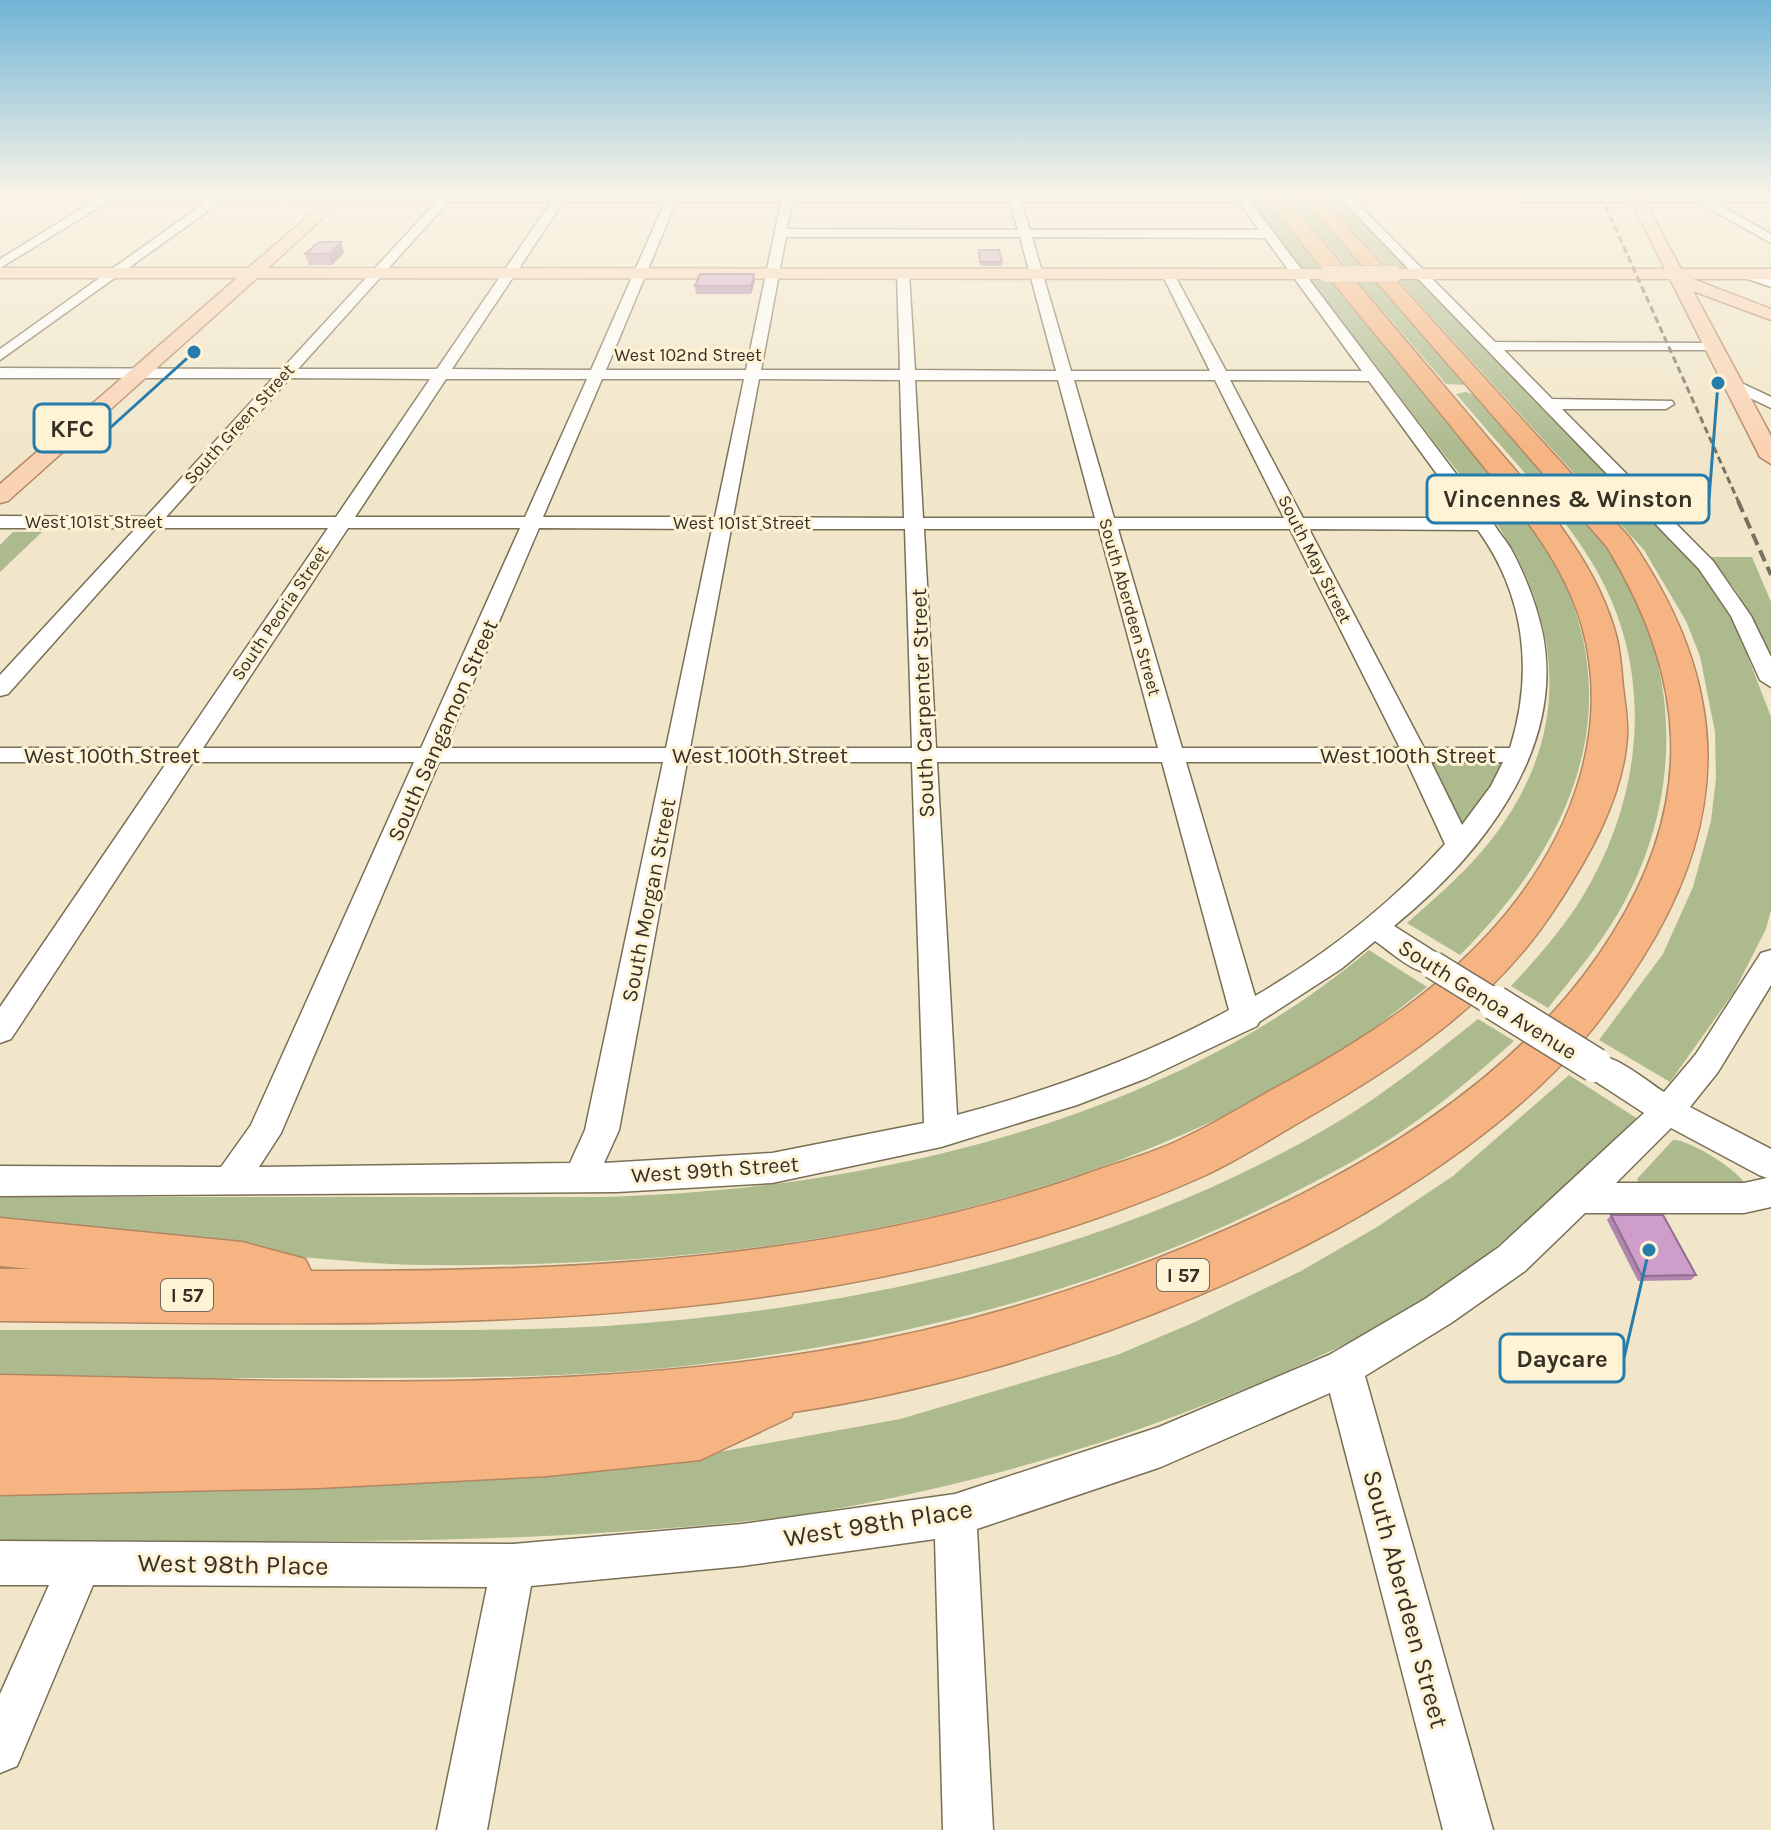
<svg xmlns="http://www.w3.org/2000/svg" width="1771" height="1830" font-family="Karla,sans-serif">
<rect width="100%" height="100%" fill="#f1e6c9"/>
<path fill="#acba8e" d="M1245 196H1265L1325 270H1303Z
M1286 196H1299L1365 270H1349Z
M1320 196H1337L1408 270H1389Z
M1310 279H1332C1378 336 1424 392 1470 449 1500 487 1535 524 1557 567 1631 714 1568 847 1460 955L1407 923C1433 900 1459 878 1482 851 1558 762 1570 661 1517 557 1496 518 1467 483 1439 448 1396 392 1353 335 1310 279Z
M1356 279H1374L1465 385 1446 384Z
M1397 279H1422L1634 497 1707 578 1735 623 1771 717V910L1766 929 1734 992 1670 1082 1599 1040 1663 954 1693 887 1711 821 1716 778 1715 732 1700 656 1686 621 1644 550Z
M1465 392 1476 395C1523 449 1578 502 1616 563 1683 670 1682 801 1620 910 1599 946 1573 977 1548 1008L1511 986C1537 958 1563 929 1583 896 1647 789 1656 660 1586 553 1549 496 1500 446 1456 394Z
M13 532H42L0 572V545Z
M1710 557H1752L1771 602V654L1737 592Z
M1428 762 1500 761 1506 766 1462 827Z
M1369 950 1427 987C1396 1011 1365 1037 1331 1058 1058 1224 738 1268 425 1265 387 1265 350 1261 313 1258 208 1251 104 1241 0 1230V1197H599C862 1191 1163 1124 1369 950Z
M1478 1019 1514 1041C1480 1071 1446 1101 1408 1127 1369 1154 1326 1176 1283 1198 1102 1290 904 1340 703 1364 584 1378 463 1378 344 1378 229 1378 115 1378 0 1378V1330C119 1330 238 1330 358 1330 440 1330 524 1331 606 1326 859 1309 1121 1252 1341 1120 1390 1090 1434 1054 1478 1019Z
M1569 1075 1638 1119C1565 1191 1490 1260 1402 1313 1331 1355 1254 1386 1178 1415 1064 1458 944 1490 823 1511 754 1523 684 1527 614 1532 410 1546 204 1540 0 1540V1482L686 1458 900 1419 1117 1355 1195 1322 1301 1271 1377 1227 1453 1176Z
M1673 1140C1689 1139 1738 1170 1745 1184L1641 1186 1637 1179Z"/>
<g fill="none" stroke-linecap="round" stroke-linejoin="round">
<g stroke="#796f55" stroke-width="3">
<path id="minor" d="M102 196H1246L1494 524C1498 532 1506 540 1511 549 1525 575 1537 605 1543 635 1565 752 1479 857 1394 926L1443 957 1448 965 1443 973C1420 980 1394 954 1375 941L1341 969 1259 1022 1257 1026 1147 1078 1077 1105 941 1147 772 1183 617 1192 0 1196V1166L221 1167 251 1125 414 762H193L11 1039 0 1043V1007L167 762H0V748H178L328 528H156L8 694 0 696V675L136 528H0V516L146 517 273 378H0V368L282 369 436 202 222 201 0 360V349L207 201H109L0 268V259ZM448 202H551L437 369H298ZM563 202H665L591 370 452 369ZM676 202H781L746 370H606ZM792 202H1010L1018 230 787 229ZM1021 202H1239L1259 230H1030ZM786 237H1020L1056 371 915 370 909 274 903 270 897 274 900 370H761ZM1032 237 1265 238 1362 371H1226L1174 274 1168 270 1162 274 1210 371H1071ZM290 378 430 379 336 517H166ZM446 379H587L525 517H355ZM602 379H744L715 517H543ZM759 379 900 380 904 518 733 517ZM915 380H1058L1095 518H923ZM1074 380H1215L1284 518H1114ZM1230 380 1369 381 1469 518H1303ZM348 528H520L421 748H203ZM539 528 712 529 666 748H445ZM731 529H905L912 748H690ZM924 529H1099L1158 748H936ZM1118 529H1290L1400 748H1182ZM1309 529 1478 530C1525 595 1534 672 1510 748H1424ZM439 762H663L585 1130 570 1163 259 1167 281 1133ZM687 762H912L924 1123 772 1153 604 1163 619 1130ZM937 762H1162L1229 1010C1143 1057 1051 1090 957 1115ZM1186 762H1407L1445 844C1391 904 1324 956 1255 996ZM1431 762H1503L1491 786 1462 825Z
M1338 196H1350L1495 342 1717 343V349L1712 350H1504L1552 399 1672 401 1674 404 1666 409H1562L1713 561 1751 616 1771 657V687L1760 680 1731 616 1699 569Z
M1520 196H1771V202H1714L1771 234V243L1698 202H1521L1515 199Z
M1747 270 1771 278V287L1742 277 1741 274Z
M1733 379 1771 397V408L1727 387 1725 384Z
M1771 950V985L1718 1072 1690 1107 1771 1149V1207L1744 1213H1585L1525 1271 1451 1323 1365 1376 1493 1830H1443L1330 1393 1161 1467 977 1529 993 1830H943L935 1539 742 1566 531 1586 487 1830H437L487 1587 93 1585 17 1766 0 1773V1694L49 1585H0V1541L513 1544 742 1524 955 1494 1159 1427 1329 1355 1425 1299 1499 1247 1644 1113 1584 1074 1579 1065 1584 1056C1610 1048 1643 1079 1664 1092L1696 1054 1761 953ZM1671 1128 1759 1175 1767 1178 1744 1183H1616Z"/>
</g>
<g stroke="#b38662" stroke-width="3">
<path id="major" d="M332 196H347L268 268 1327 269 1335 274 1327 279 257 278 8 501 0 503V484L237 278H0V268H248Z
M1628 196H1642L1681 269H1771V279H1693L1771 309V320L1693 291 1771 436V464L1760 457 1670 279H1394L1386 274 1394 269H1665Z"/>
</g>
<g stroke="#b38662" stroke-width="3">
<path id="highway" d="M1267 196H1284C1346 270 1408 344 1471 418 1523 481 1588 545 1613 625 1620 645 1621 666 1623 687 1625 704 1628 720 1627 737 1623 799 1587 860 1554 910 1494 1002 1398 1066 1305 1119 1272 1138 1240 1159 1206 1175 824 1345 408 1324 0 1321V1269H31L0 1266V1218L242 1242 305 1259 311 1271C576 1272 851 1260 1103 1168 1126 1160 1151 1153 1173 1143 1209 1127 1243 1106 1277 1087 1361 1042 1445 988 1506 914 1572 833 1611 730 1582 626 1562 556 1511 501 1467 446 1401 363 1329 282 1267 196Z
M1302 196H1319L1629 537C1720 668 1736 795 1655 937 1627 985 1595 1030 1556 1070 1380 1248 1038 1377 793 1412L791 1417 700 1460 547 1476 318 1488 0 1495V1375C273 1380 550 1395 820 1351 988 1323 1150 1270 1302 1194 1423 1133 1541 1050 1613 933 1696 800 1687 678 1607 547Z"/>
</g>
<use href="#minor" fill="#fff" fill-rule="evenodd"/>
<use href="#major" fill="#fad2b4" fill-rule="evenodd"/>
<use href="#highway" fill="#f6b482" fill-rule="evenodd"/>
<path stroke="#78715f" stroke-width="3" stroke-dasharray="7 4" stroke-linecap="butt" d="M1601 196 1739 503"/>
<path stroke="#78715f" stroke-width="4" stroke-dasharray="12 6" stroke-linecap="butt" d="M1738 501 1771 575"/>
<g stroke="#796f55" stroke-width="30" stroke-linecap="butt">
<path id="minor-bridge-far1" d="M1433 965 1498 1005"/>
</g>
<g stroke="#796f55" stroke-width="37" stroke-linecap="butt">
<path id="minor-bridge" d="M1495 1003 1595 1065"/>
</g>
<g stroke="#b38662" stroke-width="17" stroke-linecap="butt">
<path id="major-bridge" d="M1327 274H1394"/>
</g>
<use href="#minor-bridge-far1" stroke="#fff" stroke-width="27"/>
<use href="#minor-bridge" stroke="#fff" stroke-width="34"/>
<use href="#major-bridge" stroke="#fad2b4" stroke-width="16"/>
</g>
<path fill="#b187ad" d="M341 242 344 253 332 265H309L305 254Z
M979 250 1002 262 1001 266H980Z
M755 281 751 294H696L695 286Z
M1611 1215 1696 1275 1691 1280 1638 1281 1607 1220Z"/>
<path fill="#906e8d" d="M341 242 344 253 332 265 329 254Z
M754 274 755 281 751 294V286Z"/>
<path fill="#ce9dc9" stroke="#906e8d" stroke-width="2" d="M319 242H341L329 254H305Z
M979 250H999L1002 262H980Z
M700 274H754L751 286H695Z
M1611 1215H1663L1696 1275 1642 1276Z"/>
<linearGradient id="sky" x2="0" y2="1"><stop stop-color="#71b4d6"/><stop offset="0.43" stop-color="#f9f4e7"/><stop offset="1" stop-color="#f9f4e7" stop-opacity="0"/></linearGradient>
<rect width="1771" height="452" fill="url(#sky)"/>
<g text-anchor="middle" stroke-width="6" stroke-linejoin="round" paint-order="stroke">
<g font-size="18" fill="#363126" stroke="#fff3d6">
<text x="688" y="361">West 102nd Street</text>
<text transform="translate(239 424) rotate(-48)" y="6">South Green Street</text>
<text x="94" y="528">West 101st Street</text>
<text x="742" y="529">West 101st Street</text>
<text transform="translate(1315 559) rotate(63)" y="6">South May Street</text>
<text transform="translate(1130 607) rotate(74)" y="6">South Aberdeen Street</text>
<text transform="translate(280 613) rotate(-56)" y="6">South Peoria Street</text>
</g>
<g fill="#fff3d6" stroke="#726b5b" stroke-width="2">
<rect x="1157" y="1259" width="52" height="32" rx="6"/>
<rect x="161" y="1279" width="52" height="32" rx="6"/>
</g>
<g font-size="20" font-weight="bold" fill="#363126">
<text x="1183" y="1282">I 57</text>
<text x="187" y="1302">I 57</text>
</g>
<g font-size="22" fill="#363126" stroke="#fff3d6">
<text transform="translate(922 703) rotate(-92)" y="8">South Carpenter Street</text>
<text transform="translate(442 730) rotate(-66)" y="8">South Sangamon Street</text>
<text x="112" y="763">West 100th Street</text>
<text x="760" y="763">West 100th Street</text>
<text x="1408" y="763">West 100th Street</text>
<text transform="translate(648 900) rotate(-79)" y="8">South Morgan Street</text>
<text transform="translate(1488 999) rotate(32)" y="8">South Genoa Avenue</text>
<text transform="translate(715 1169) rotate(-4)" y="8">West 99th Street</text>
</g>
<g font-size="26" fill="#363126" stroke="#fff3d6">
<text transform="translate(878 1523) rotate(-9)" y="9">West 98th Place</text>
<text transform="translate(233 1564) rotate(1)" y="9">West 98th Place</text>
<text transform="translate(1406 1599) rotate(75)" y="9">South Aberdeen Street</text>
</g>
</g>
<path fill="none" stroke="#267dac" stroke-width="3" d="M194 352L110 428M1718 383L1709 499M1649 1250L1624 1358"/>
<g fill="#267dac" stroke="#fff3d6" stroke-width="3">
<circle cx="194" cy="352" r="8"/>
<circle cx="1718" cy="383" r="8"/>
<circle cx="1649" cy="1250" r="8"/>
</g>
<g fill="#fff3d6" stroke="#267dac" stroke-width="3">
<rect x="34" y="404" width="76" height="48" rx="8"/>
<rect x="1427" y="475" width="282" height="48" rx="8"/>
<rect x="1500" y="1334" width="124" height="48" rx="8"/>
</g>
<g font-size="24" text-anchor="middle" font-weight="bold" fill="#363126">
<text x="72" y="437">KFC</text>
<text x="1568" y="507">Vincennes &amp; Winston</text>
<text x="1562" y="1367">Daycare</text>
</g>
</svg>
